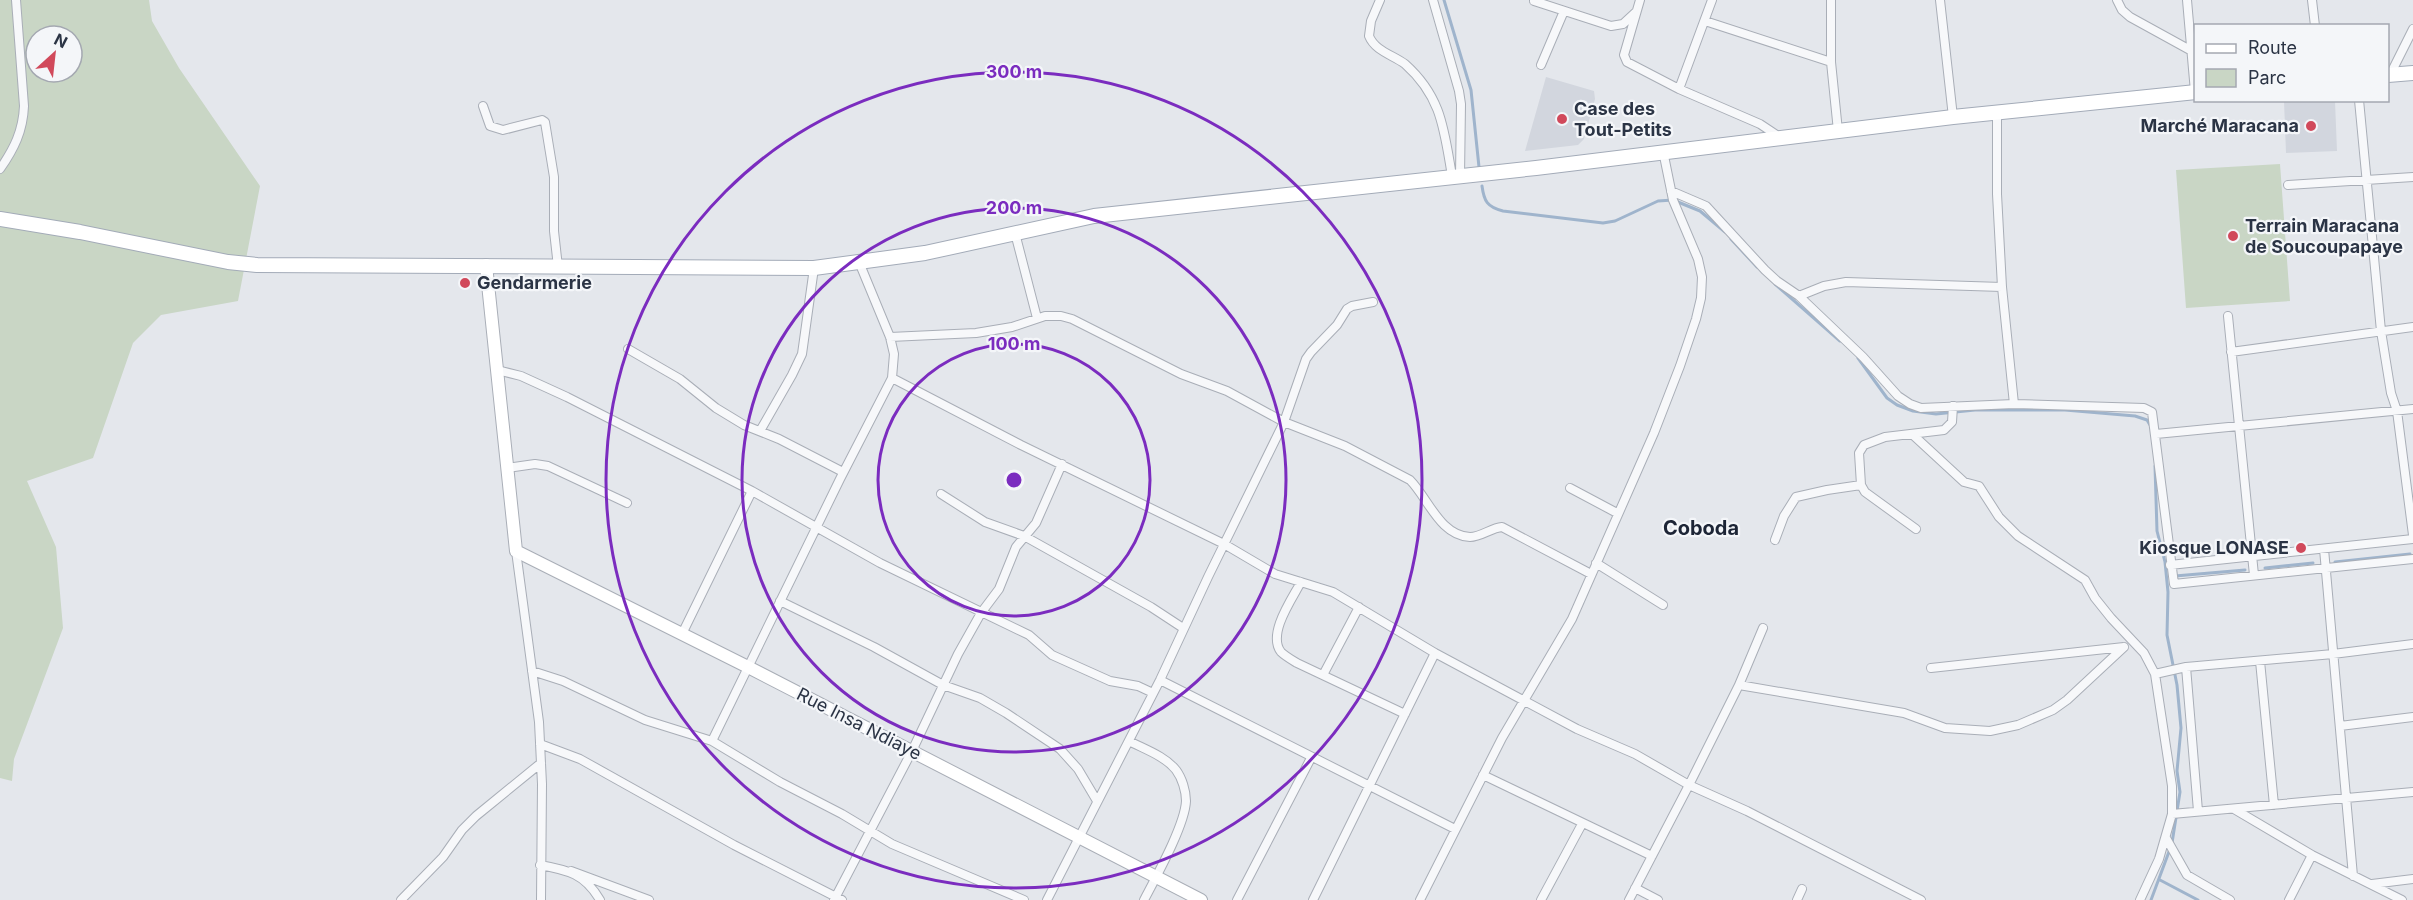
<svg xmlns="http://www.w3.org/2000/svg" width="2413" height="900" font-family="Inter,sans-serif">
<rect width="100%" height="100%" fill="#e4e7ec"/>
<path fill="#d2d6de" d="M1546 77 1594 91 1595 99 1584 139 1578 145 1525 151Z
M2284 101H2335L2337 151 2286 153Z"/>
<path fill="#c9d6c5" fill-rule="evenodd" d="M0 0H149L152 21 179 68 260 186 238 301 161 315 133 343 93 458 27 481 56 547 63 628 14 759 12 781 0 778ZM36 36H72V72H36Z
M2280 164 2290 301 2186 308 2176 170Z"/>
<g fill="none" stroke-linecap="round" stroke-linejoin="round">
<path stroke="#9fb4cc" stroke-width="3" d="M1444 0 1471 90 1479 167
M1482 186C1484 201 1487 207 1503 211L1603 223 1615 221 1658 201 1673 200 1700 211 1725 232
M1731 239 1757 267
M1775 284 1840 341
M1858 358 1887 398 1897 405 1913 411 1936 414 1975 410H2065L2135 416 2147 420 2150 425
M2155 466 2157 531 2165 562 2168 592 2167 635 2177 685 2181 728 2177 771 2180 792 2172 843
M2335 562 2410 554
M2265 568 2313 563
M2175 576 2245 570
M2160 880 2198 900
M2151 900 2170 849"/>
<g stroke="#a9aeb7" stroke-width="10">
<path id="minor" d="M1380 0 1371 21 1369 36C1375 51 1393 55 1405 64 1442 97 1444 130 1452 176
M1433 0 1459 91 1461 104 1460 176
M1640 0 1624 55 1627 62 1679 89 1760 124 1781 138
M1831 0V62L1838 131
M1940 0 1953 117
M2117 0 2122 10 2130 17 2190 50
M2187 0 2195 92
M2312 0 2315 26
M1534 1 1611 26 1623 24 1636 12
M1705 21 1831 62
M1541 65 1564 11
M2390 75 2413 29
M1679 89 1712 0
M2359 100 2381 331 2391 393 2397 411 2413 535
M483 106 490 126 503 130 542 120 545 122 554 177V231L558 267
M1997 112V194L2002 287 2014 404
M0 169C14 149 23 131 24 106L16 0
M2288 185 2413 177
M1671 191 1706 206 1765 270 1777 281 1799 296 1863 357 1898 396 1910 404 1921 408 2014 404 2144 408 2152 412 2174 584 2413 559
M1015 233 1037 318
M1799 296 1824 286 1846 282 2002 287
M2228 316 2254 575
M890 337 976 333 1012 327 1045 316H1061L1072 319 1181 374 1227 391 1284 422 1345 446 1410 480C1428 498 1440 536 1470 537 1481 537 1491 528 1502 527L1591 574
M628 349 680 379 716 408 744 425 779 439 843 472
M2231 352 2413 327
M497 370 521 376 567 397 752 491 880 563 1029 635 1052 655 1110 681 1138 686 1153 693
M892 378 1021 445 1224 544 1275 574 1333 592 1435 653 1577 729 1635 754 1689 785 1747 811 1921 900
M760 431 792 375 802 354 814 268
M1912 434 1964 482 1979 486 1999 517 2018 536 2085 580 2095 598 2111 618 2144 653 2155 674 2172 786V814L2159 859 2140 900
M2156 434 2413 409
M507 468 535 464 548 466 627 503
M1570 488 1617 513
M941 494 985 522 1024 536 1151 607 1183 628
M1916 529 1865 492 1861 485 1859 453 1864 445 1885 437 1944 430 1952 422 1953 406
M1775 540 1784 516 1796 497 1827 490 1861 485
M2324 549 2353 876
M516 551 539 722 542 784 541 900
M1596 563 1663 605
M2170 565 2413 539
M1301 582C1292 599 1267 634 1281 652 1285 656 1292 660 1297 663L1405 714
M780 601 874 647 943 685 980 698 1006 713 1060 749 1078 769 1097 801
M682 634 752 491
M2260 661 2274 805
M2186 667 2198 811
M1931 668 2124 647
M532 671 563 681 645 720 712 741 840 479 892 378 894 354 890 337 859 262
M2155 674 2186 667 2333 654 2413 644
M1323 675 1359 607
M1160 680 1455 829
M1739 685 1763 628
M2340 726 2413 717
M712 741 780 782 842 814 892 844 1024 900
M1129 741C1144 749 1165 756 1176 770 1182 778 1186 791 1186 801 1185 825 1156 877 1144 900
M540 744 580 759 734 845 842 900
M1483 775 1652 856
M2234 809 2312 855 2402 900
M2172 814 2413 792
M2166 838 2187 875 2230 900
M540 865C568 870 585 874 600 900
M571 871 649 900
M2372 884 2413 879
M1635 888 1658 900
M401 900 443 857 462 830 476 816 541 763
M834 900 912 751 958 654 981 613 999 589 1016 547 1036 523 1062 464
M1047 900 1160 680 1208 577 1284 422 1306 359 1311 352 1337 325 1347 309 1352 306 1373 302
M1237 900 1311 758
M1313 900 1435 653
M1420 900 1502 738 1572 619 1654 433 1680 366 1696 319 1701 298 1702 277 1698 259 1673 200 1663 151
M1541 900 1582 824
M1629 900 1689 785 1739 685 1904 713 1945 728 1990 731 2018 725 2053 710 2067 700 2124 647
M1797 900 1802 889
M2289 900 2312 855"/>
</g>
<g stroke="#a9aeb7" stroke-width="14">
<path id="secondary" d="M486 265 516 551 748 667 1201 900"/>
</g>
<g stroke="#a3abb8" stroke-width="16">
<path id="primary" d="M2388 75 2413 73
M0 219 80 232 228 262 257 265 814 268 925 253 1094 216 1536 168 1953 117 2196 92"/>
</g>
<use href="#minor" stroke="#f7f8fa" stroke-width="8"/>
<use href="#secondary" stroke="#fff" stroke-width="12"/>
<use href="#primary" stroke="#fff" stroke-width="14"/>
</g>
<g fill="none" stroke="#7b2cbf" stroke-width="3">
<circle cx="1014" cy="480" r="136"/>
<circle cx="1014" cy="480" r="272"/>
<circle cx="1014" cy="480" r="408"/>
</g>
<g fill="#d1495b" stroke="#f4f6f9" stroke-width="2">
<circle cx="1562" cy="119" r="6"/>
<circle cx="2311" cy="126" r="6"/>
<circle cx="2233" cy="236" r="6"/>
<circle cx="465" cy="283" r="6"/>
<circle cx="2301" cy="548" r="6"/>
</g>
<g text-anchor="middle" stroke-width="4.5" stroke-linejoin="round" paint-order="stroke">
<g font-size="18" font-weight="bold" fill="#2b3445" stroke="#f4f6f9" text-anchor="start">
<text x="1574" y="115">Case des<tspan x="1574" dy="21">Tout-Petits</tspan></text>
<text x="2299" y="132" text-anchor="end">Marché Maracana</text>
<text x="2245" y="232">Terrain Maracana<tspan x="2245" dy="21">de Soucoupapaye</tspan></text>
<text x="477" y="289">Gendarmerie</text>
<text x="2289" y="554" text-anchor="end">Kiosque LONASE</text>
</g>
<g font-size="18" fill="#2b3445" stroke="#f4f6f9">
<text transform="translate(859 724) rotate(27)" y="6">Rue Insa Ndiaye</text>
</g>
<g font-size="20" font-weight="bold" fill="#1d2536" stroke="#f4f6f9">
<text x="1701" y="535">Coboda</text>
</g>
</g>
<circle cx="1014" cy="480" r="9" fill="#7b2cbf" stroke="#f4f6f9" stroke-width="3"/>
<g font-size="18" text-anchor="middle" font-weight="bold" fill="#7b2cbf" stroke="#f4f6f9" stroke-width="4.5" stroke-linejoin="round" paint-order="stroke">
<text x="1014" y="78">300 m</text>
<text x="1014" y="214">200 m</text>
<text x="1014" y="350">100 m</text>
</g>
<rect x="2194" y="24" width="195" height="78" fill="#f4f6f9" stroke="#a4a8b1" stroke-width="1.5"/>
<rect x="2206" y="44" width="30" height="9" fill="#ffffff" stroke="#a4a8b1" stroke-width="1.5"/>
<text x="2248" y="54" font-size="18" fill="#2b3445">Route</text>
<rect x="2206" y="69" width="30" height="18" fill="#c9d6c5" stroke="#a4a8b1" stroke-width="1.5"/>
<text x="2248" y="84" font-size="18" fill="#2b3445">Parc</text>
<g transform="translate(54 54) rotate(27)"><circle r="28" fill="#f4f6f9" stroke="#a4a8b1" stroke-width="1.5"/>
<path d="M0-4.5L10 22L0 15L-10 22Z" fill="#d1495b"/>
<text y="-9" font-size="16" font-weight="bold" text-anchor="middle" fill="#2b3445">N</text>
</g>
</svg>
